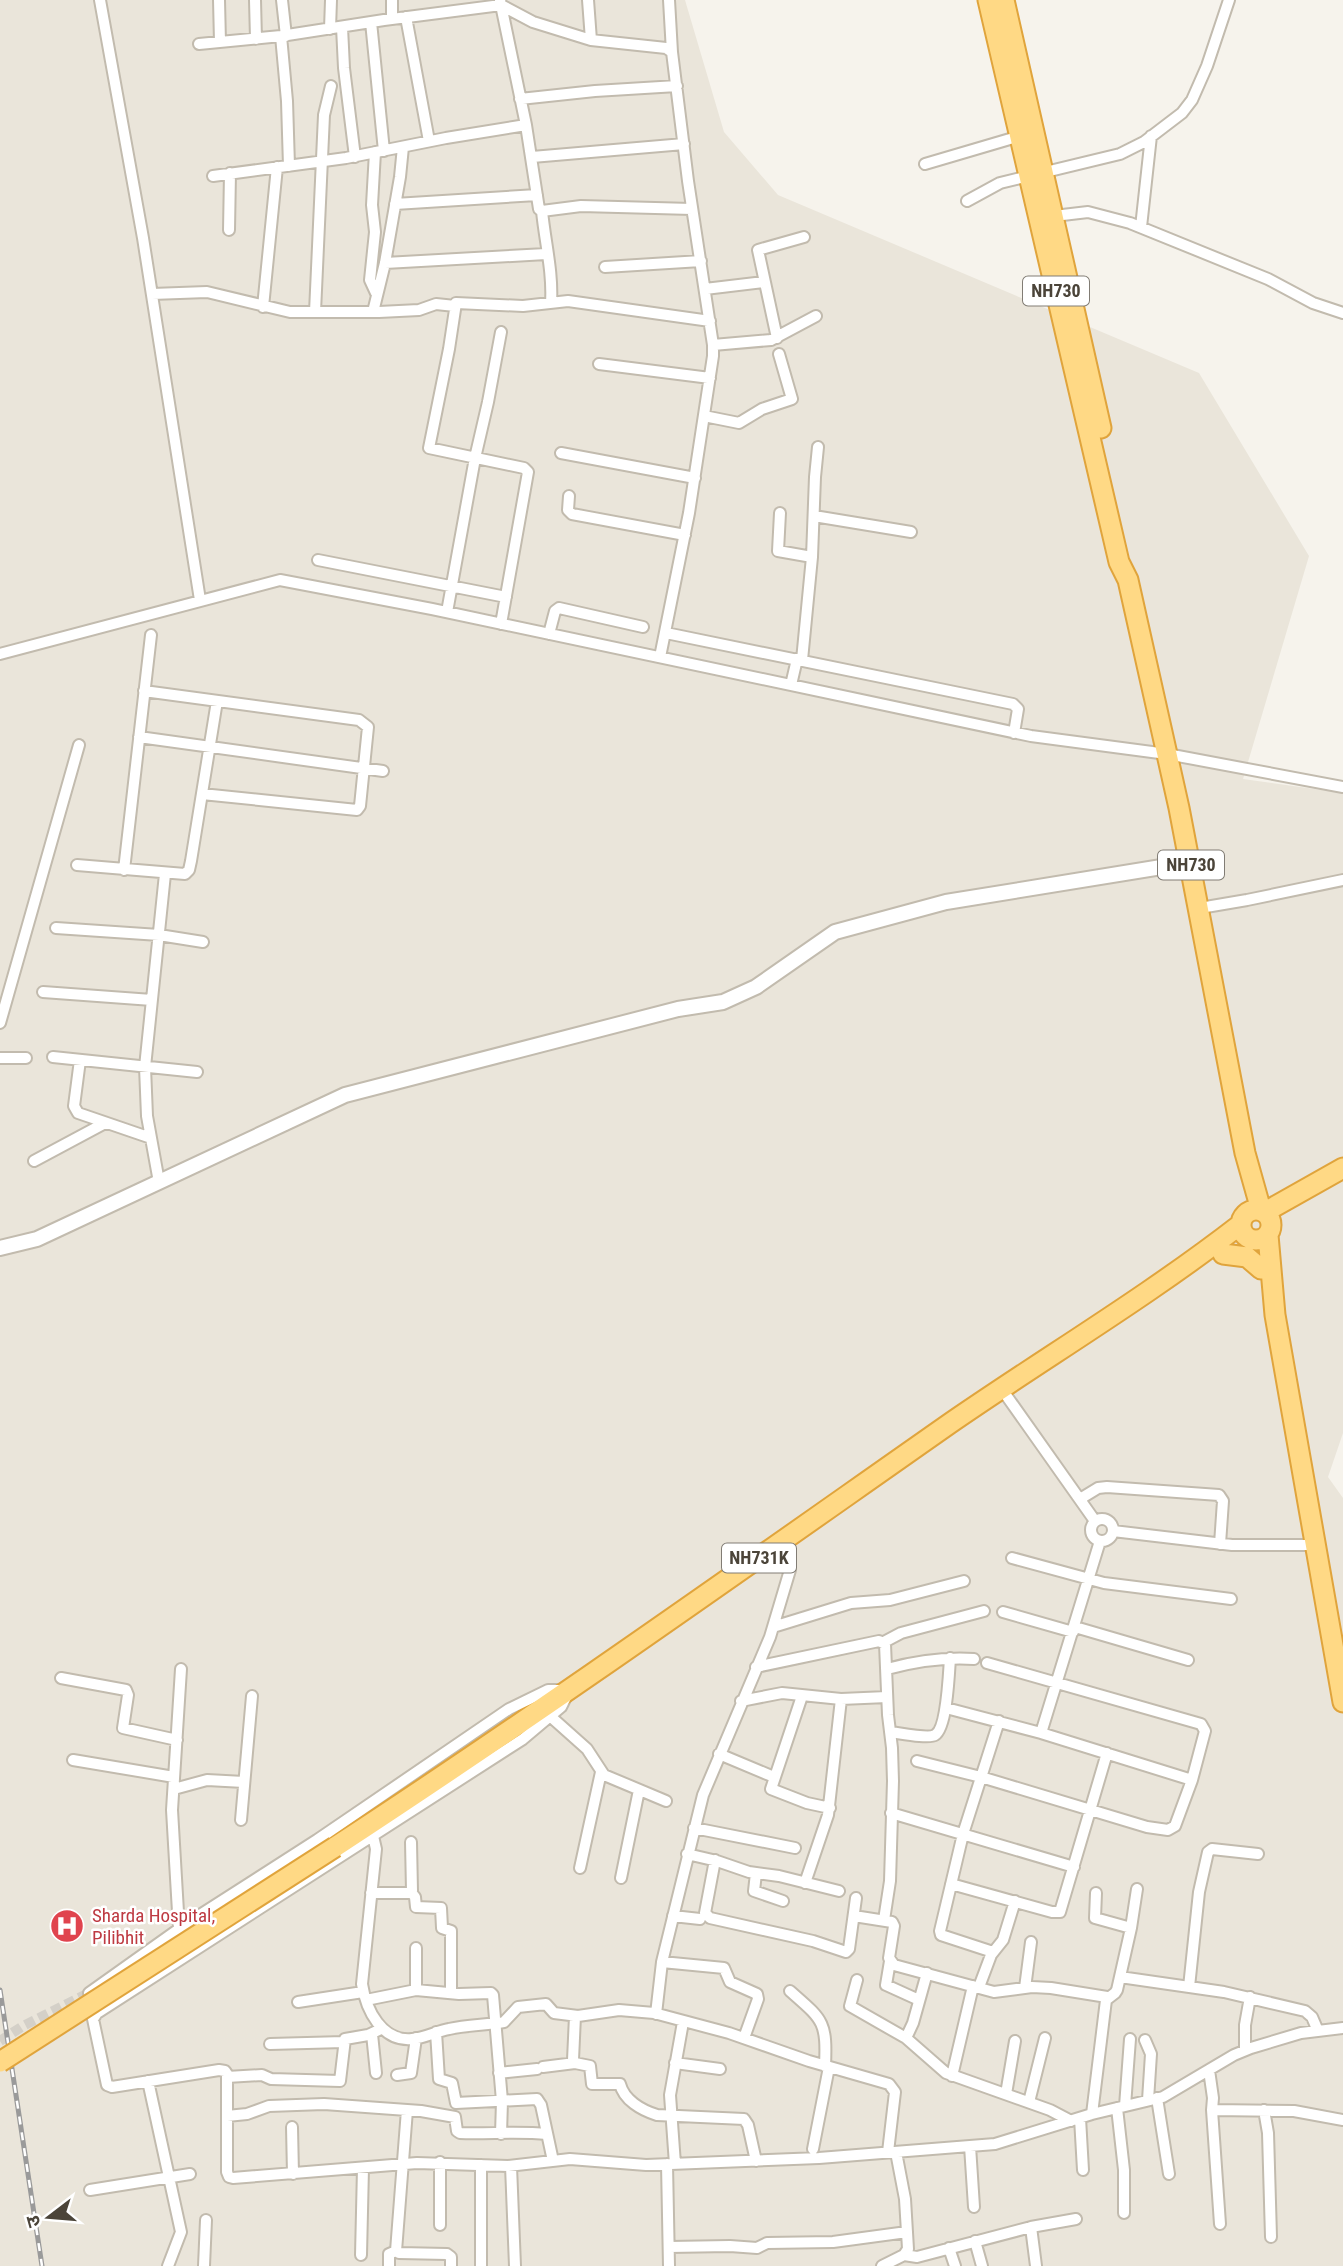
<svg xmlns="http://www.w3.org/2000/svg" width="1343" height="2266" font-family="'Roboto Condensed','Noto Sans Devanagari',sans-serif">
<rect width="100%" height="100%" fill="#f6f3ec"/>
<path fill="#eae5da" d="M0 0H685L724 132 778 195 1199 373 1309 556 1243 779 1343 793V1433L1328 1477 1343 1498V2266H0Z"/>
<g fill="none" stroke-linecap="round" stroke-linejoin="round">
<path stroke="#d4d0c8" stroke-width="10" stroke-dasharray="10 5" stroke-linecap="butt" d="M0 2041 23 2026 89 1993"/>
<g stroke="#c2bbae" stroke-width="14">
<path id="minor" d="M100 0 143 238 200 600
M219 0 220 42
M255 0 256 39
M282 0 286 36
M392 0V19
M669 0 672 52
M406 17 429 141
M371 22 384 151
M342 27 344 68 355 157
M330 29 331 0
M281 36 287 101 289 166
M591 40 666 48 672 52 688 181 713 345V356L689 513 660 657
M199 44 281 36 384 20 501 5 533 22 591 40 588 0
M520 99 595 91 677 86
M526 125 539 209 542 211 581 206 692 209
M375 152 372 205 375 232 370 280 376 293
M532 157 684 144
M925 164 1020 136
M213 176 346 158 446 138 526 125 500 0
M967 201 1000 183 1120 154 1144 142 1182 113 1192 100 1207 66 1229 0
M395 204 537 195
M542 211C545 242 553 272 551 303
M1054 216 1088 212 1130 223 1268 279 1313 303 1343 313
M1141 227 1151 136
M229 230 230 173
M385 263 546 254
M605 267 701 261
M705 289 764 282
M152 294 207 292 290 312H379L419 310 436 304 455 306
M263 307 277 167
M315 312 324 115 331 86
M373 312 385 263 400 177 403 147
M777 338 758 250 804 237
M713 345 771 340 816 316
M599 364 710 378
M704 416 739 423 762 409 792 399 779 354
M561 453 695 478
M569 496 568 510 572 514 685 535
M780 513 778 551 812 557
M814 516 911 532
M318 560 506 597
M447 612 475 458 488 402 501 332
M501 624 528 472 524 468 429 448 449 349 456 303 523 306 568 301 710 321
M666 633 1013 704 1018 709 1014 733
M549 634 555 611 559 608 643 627
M0 654 280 580 432 609 1031 736 1167 754 1343 787
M802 660 812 557 815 477 818 447
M791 685 797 659
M144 691 359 720 368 727 360 806 357 810 202 794
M139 737 383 771
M77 865 185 874 189 870 191 861 217 701
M124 870 151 635
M1200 908 1247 900 1343 880
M56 928 159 935 203 942
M43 992 152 1000
M0 1023 79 745
M53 1057 197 1072
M0 1058H26
M80 1060 74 1106 78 1113 151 1138
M34 1161 105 1123
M159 1182 147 1116 145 1067 165 874
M1001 1388 1095 1521
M1080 1499 1098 1488 1107 1487 1219 1495 1223 1501 1220 1544
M1091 1530a11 11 0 1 1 22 0a11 11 0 1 1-22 0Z
M1113 1531 1232 1545H1315
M1012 1558 1104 1583 1231 1599
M1003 1612 1073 1632
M773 1627 851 1603 890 1600 964 1581
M1075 1627 1188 1660
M884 1642 901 1633 984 1611
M756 1667 879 1641 885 1644 888 1715 892 1748 893 1781 890 1881 884 1920
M887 1669C916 1661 943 1657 974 1659
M61 1678 126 1690 128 1695 123 1728 177 1740
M567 1695 561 1707 523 1739 97 2013 93 2019 107 2085 112 2087 219 2070 225 2071 227 2074V2172L229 2177 233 2178 417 2163 508 2166 570 2159 646 2165 819 2158 995 2144 1092 2114 1163 2097 1234 2055 1251 2048 1301 2033 1343 2028
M802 1696 771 1789 807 1803 830 1808
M741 1701 782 1693 841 1699 887 1697
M946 1708 1041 1733 1192 1780
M550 1716 587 1749 604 1775 666 1801
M890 1732C899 1733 929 1739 935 1735 947 1728 949 1672 950 1658
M1041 1733 1100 1541
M719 1754 774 1777
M73 1760 174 1777
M917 1761 981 1777 1147 1827 1168 1830 1175 1826 1192 1780 1205 1731 1201 1724 987 1663
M174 1789 207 1780 244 1782
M891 1813 1074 1867
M241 1820 252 1696
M694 1828 795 1848
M373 1836 376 1849 362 1984C366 2010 382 2042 412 2039 425 2038 437 2031 449 2029 467 2025 486 2025 504 2022L518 2007 546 2004 554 2013 578 2016 619 2010 654 2013 729 2033 809 2061 889 2084 895 2092 888 2152
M687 1854 717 1861 749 1872 779 1876 839 1891
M715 1860 705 1913 710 1918 813 1941 846 1952 849 1949 856 1898
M580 1868 601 1772
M756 1873 754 1891 783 1901
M621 1878 639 1790
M805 1883 828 1815 841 1699
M951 1884 1052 1912H1060L1107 1753
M411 1892 415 1897 416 1907 441 1908 442 1928 451 1931V1993
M371 1893H410L412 1891 411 1842
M1096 1893 1095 1918 1131 1928
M673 1916 700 1919
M854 1916 892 1922 894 1926 889 1958 894 1965 994 1992 1032 1987 1051 1988 1107 1997
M179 1929 172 1810 181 1669
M416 1948V1990
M993 1952 941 1935 940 1931 963 1834 999 1721
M890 1961 886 1985 919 2000
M662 1962 724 1968 730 1982 757 1994 758 1999 744 2038
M1120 1977 1224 1992 1305 2011 1312 2017 1318 2031
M857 1980 850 2006 906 2038 946 2073 1050 2110 1071 2121
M979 1987 991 1955 1003 1940 1015 1901
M1189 1987 1199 1892 1208 1852 1212 1849 1258 1854
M1025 1988 1031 1942
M790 1991C823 2020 827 2021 825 2066
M89 1993 186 1924 317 1840 509 1709 548 1690H564
M366 2000 416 1990 459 1994 491 1993 493 1995 502 2101 501 2134
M298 2002 363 1992
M656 2014 662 1962 703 1795 770 1637 790 1570V1558L785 1540
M575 2016 573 2060 575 2063 590 2066 592 2084H620C624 2100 641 2110 657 2115L744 2119 748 2125 756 2161
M436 2032 439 2079 452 2083 456 2103 537 2099 541 2105 553 2161
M372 2034 376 2073
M906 2038 913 2023 927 1973
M1145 2040 1151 2054 1148 2100
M270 2044 344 2042
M1245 2050V2025L1250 1997
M675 2063 720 2069
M543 2067 575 2063
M1209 2070 1213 2098 1212 2110 1220 2224
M499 2073 537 2069
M397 2075 411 2073 416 2038
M952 2076 973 1986
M227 2077 262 2075 271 2079 340 2081 345 2039 368 2035 381 2029
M148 2081 181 2232 168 2266
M1006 2094 1015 2041
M1157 2098 1169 2174
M1029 2102 1045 2038
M1125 2106 1130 2039
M1117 2108 1124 2170V2213
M407 2110 396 2251 399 2253 447 2254 451 2257V2266
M1212 2110 1294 2111 1343 2120
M1264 2110 1268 2133 1271 2237
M1092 2114 1106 2000 1115 1993 1117 1990 1131 1928 1137 1889
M227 2116 247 2114 269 2106 324 2104 421 2111 455 2117 457 2131 460 2133C489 2134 518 2131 547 2134
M1080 2118 1083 2170
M292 2127 293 2174
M970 2146 974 2207
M813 2149 829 2067
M440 2162V2225
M667 2164 669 2266
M675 2164 670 2095 683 2022
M481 2165V2266
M511 2166 515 2266
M90 2190 190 2174
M1031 2227 1036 2266
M975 2241 982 2266
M669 2247 730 2246 757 2248 767 2243 833 2242 907 2232
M949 2248 955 2266
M361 2255 363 2168
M904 2255 917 2257 1031 2227 1076 2219
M204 2266 206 2220
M389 2266V2254L396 2251
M882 2266 904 2255 908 2249 905 2199 896 2152"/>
</g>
<g stroke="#c2bbae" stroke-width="18">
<path id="tertiary" d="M0 1248 37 1239 345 1095 678 1009 723 1002 756 987 835 932 946 902 1180 864 1193 874"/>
</g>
<g stroke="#e0a43c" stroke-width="23">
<path id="trunk" d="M988 0 1119 562 1128 580 1179 808 1245 1153 1261 1210
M1004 0 1101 428
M1241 1225a15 15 0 1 1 30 0a15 15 0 1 1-30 0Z
M1265 1212 1343 1168
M1268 1235 1275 1315 1343 1702
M1223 1254 1247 1257 1261 1269
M335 1847C543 1711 745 1567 949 1424 1046 1357 1147 1297 1241 1224"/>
</g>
<use href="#minor" stroke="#fff" stroke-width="10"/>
<use href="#tertiary" stroke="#fff" stroke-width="14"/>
<use href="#trunk" stroke="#ffd985" stroke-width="19"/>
<g stroke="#9a9a9a" stroke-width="5">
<path id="rail" d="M0 1990 42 2266"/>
</g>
<use href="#rail" stroke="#fff" stroke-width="2.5" stroke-dasharray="8" stroke-linecap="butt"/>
<g stroke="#e0a43c" stroke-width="23" stroke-linecap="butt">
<path id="trunk-bridge" d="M0 2062 335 1847"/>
</g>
<use href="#trunk-bridge" stroke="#ffd985" stroke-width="19"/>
</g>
<defs>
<g id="hospital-disc" transform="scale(1.75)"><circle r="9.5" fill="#e0444e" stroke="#fff"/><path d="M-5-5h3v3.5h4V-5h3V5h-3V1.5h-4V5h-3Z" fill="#fff"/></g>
</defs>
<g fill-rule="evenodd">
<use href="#hospital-disc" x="67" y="1926"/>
</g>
<g text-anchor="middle" stroke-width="5" stroke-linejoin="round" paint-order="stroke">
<g fill="#fff" stroke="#817c74" stroke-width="2">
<rect x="1023" y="276.5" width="66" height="29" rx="5"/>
<rect x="1158" y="850.5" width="66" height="29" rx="5"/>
<rect x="722" y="1543.5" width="74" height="29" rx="5"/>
</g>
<g font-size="18" font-weight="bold" fill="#4b4439">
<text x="1056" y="297">NH730</text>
<text x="1191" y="871">NH730</text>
<text x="759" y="1564">NH731K</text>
</g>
<g font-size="19" fill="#be3a42" stroke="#fff" text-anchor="start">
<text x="92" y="1922">Sharda Hospital,<tspan x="92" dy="22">Pilibhit</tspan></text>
</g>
</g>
<g transform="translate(49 2217) rotate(254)" stroke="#ffffff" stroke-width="5" paint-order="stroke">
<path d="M0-5L12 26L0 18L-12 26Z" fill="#4b4439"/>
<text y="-10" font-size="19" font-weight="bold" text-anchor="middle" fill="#4b4439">उ</text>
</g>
</svg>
